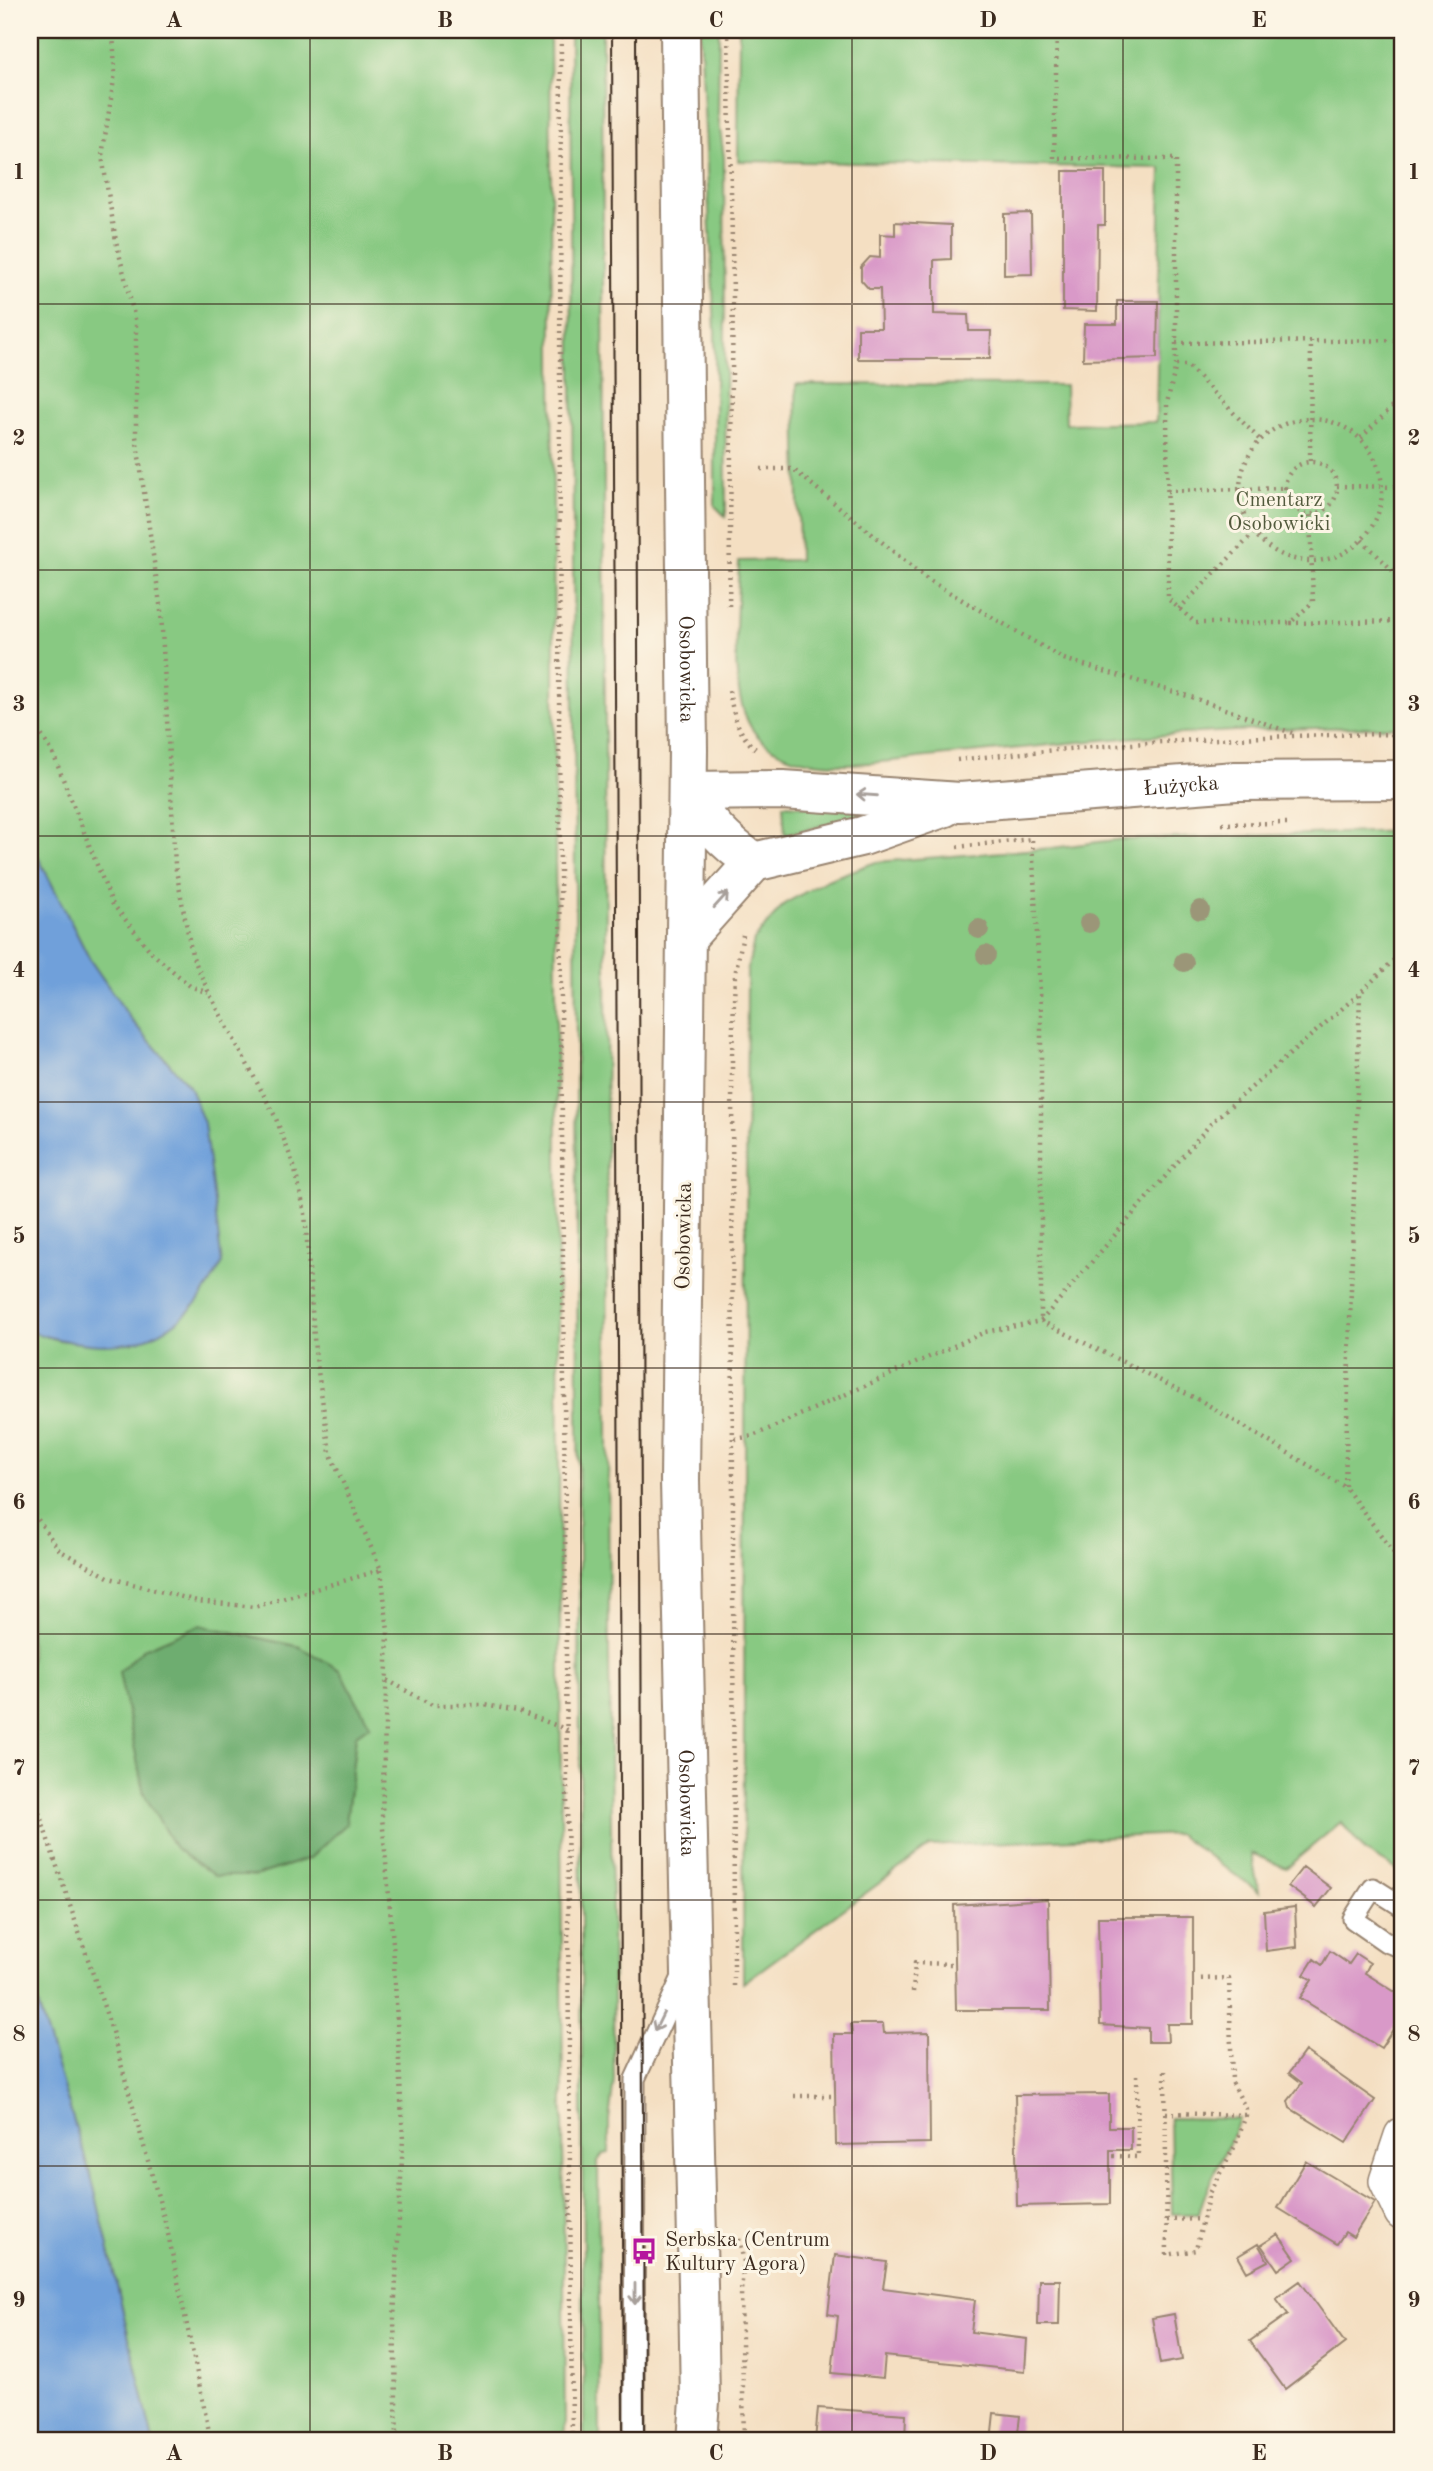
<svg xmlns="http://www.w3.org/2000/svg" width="1433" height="2471" font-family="'Old Standard TT',serif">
<rect width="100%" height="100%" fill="#fcf5e5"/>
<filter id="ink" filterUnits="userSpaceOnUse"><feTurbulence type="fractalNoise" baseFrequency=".0143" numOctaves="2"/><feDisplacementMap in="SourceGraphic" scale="14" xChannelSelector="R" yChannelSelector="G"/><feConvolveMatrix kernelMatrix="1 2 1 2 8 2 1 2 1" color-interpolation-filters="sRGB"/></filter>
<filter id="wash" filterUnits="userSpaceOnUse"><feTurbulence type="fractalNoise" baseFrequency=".00686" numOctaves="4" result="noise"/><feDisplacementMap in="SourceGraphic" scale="28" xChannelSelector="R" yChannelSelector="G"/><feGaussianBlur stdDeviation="1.57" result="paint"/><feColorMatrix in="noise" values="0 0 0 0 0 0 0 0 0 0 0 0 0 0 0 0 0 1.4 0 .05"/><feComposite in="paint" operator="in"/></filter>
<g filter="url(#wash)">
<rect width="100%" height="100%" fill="#f4dfc2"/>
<path fill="#88c982" stroke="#627a50" stroke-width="2" fill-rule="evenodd" d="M30 30H550L565 2441H153L94 2187 30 1979V1332L59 1340 93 1344 132 1343 222 1264 189 1086 132 1021 90 960 30 841ZM200 1625 300 1647 370 1725 356 1735 346 1824 310 1858 255 1876Z
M570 30H602L609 1656 614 2080 609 2120V2153L603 2154 598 2161 600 2441H584Z
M700 30H719L718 115 724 157 726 517 715 506V330Z
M739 30H1403V727C1291 727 1181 732 1069 743 1022 748 974 753 927 757 892 761 856 766 821 763 797 761 770 752 755 733 726 697 738 607 739 561L799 560 796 384 1065 385 1066 424 1156 422 1161 168 738 161Z
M783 805 860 809 862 816 785 835Z
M1403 831V1166L1399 1234 1403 1352V1873L1366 1852 1341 1822 1286 1868 1251 1853 1259 1892 1178 1834 930 1846 743 1983 747 973 754 940 784 904 827 880 876 862 1052 848 1114 840Z
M1170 2118 1239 2119C1228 2152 1207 2180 1199 2214H1172Z"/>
<path fill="#6ead70" stroke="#546c47" stroke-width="2" d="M200 1625 300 1647 340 1670 370 1725 356 1735 346 1824 310 1858 255 1876H215L175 1848 144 1794 119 1672 143 1649Z"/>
<path fill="#70a0da" stroke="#56657c" stroke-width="2" d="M30 841 90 960 132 1021 189 1086 204 1123 222 1264C214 1277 206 1293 195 1305 148 1356 92 1350 30 1332Z
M30 1979 94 2187 153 2441H30Z"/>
<g id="blocks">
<path fill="#d999c8" d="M1063 171H1105V225H1098L1097 311 1063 310Z
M1031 213 1032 274 1004 275V214Z
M895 222 951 225V259L934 260V314L968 315 969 331H991L990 359H858V328H881L880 289H869L861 280V267L870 257 880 258V234L895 235Z
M1117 301H1158L1157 358 1083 360 1084 324H1117Z
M1303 1867 1331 1888 1316 1907 1288 1886Z
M1048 1899 1050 2010H956L954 1905Z
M1295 1907 1297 1947 1266 1951 1264 1911Z
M1098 1917H1193V2024H1167L1168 2042H1148V2028L1100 2025Z
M1330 1951 1349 1964 1356 1954 1370 1963 1365 1973 1403 1997V2014L1381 2048 1300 1998 1312 1980 1304 1975 1314 1959 1322 1965Z
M851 2024H883L884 2033 929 2032 930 2143 836 2145 834 2034H852Z
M1305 2051 1375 2100 1346 2143 1290 2108 1288 2101 1302 2083 1289 2073Z
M1109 2094V2127H1131V2150H1110V2204L1017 2206 1015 2095Z
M1306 2161 1375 2202 1353 2237 1345 2232 1337 2244 1278 2208Z
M1278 2234 1295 2258 1278 2270 1261 2245Z
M1258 2244 1268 2261 1247 2272 1238 2256Z
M835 2255 887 2262 883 2288 975 2300 971 2332 1027 2339 1025 2371 885 2356 883 2378 832 2373 838 2316 828 2314Z
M1039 2280H1060L1059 2325H1038Z
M1300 2281 1345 2343 1285 2389 1250 2341 1288 2314 1276 2298Z
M1174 2314 1182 2360 1160 2364 1152 2318Z
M818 2408 906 2414 905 2441H815Z
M994 2413 1020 2416 1017 2441H991Z"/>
</g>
</g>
<g filter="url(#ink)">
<use href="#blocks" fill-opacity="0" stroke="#988470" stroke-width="2"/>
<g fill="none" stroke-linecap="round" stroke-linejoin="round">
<g stroke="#988470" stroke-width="23">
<path id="lane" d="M1403 1907 1373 1888 1353 1919 1386 1942 1403 1948
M634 2441 635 2079 683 1975"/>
</g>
<g stroke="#988470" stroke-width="40">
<path id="street" d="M1403 2136 1388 2181 1403 2212"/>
</g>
<g stroke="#988470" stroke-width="42">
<g id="secondary">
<path id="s1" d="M680 30 688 750 680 1481 698 2285 700 2401 697 2441"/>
<path id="s2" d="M688 791 783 790 960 802 1236 781 1403 780"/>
<path d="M688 791C706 822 724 842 754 862"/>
<path d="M687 937 754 862 863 836 945 807"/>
</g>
</g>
<path stroke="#988470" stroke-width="4.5" stroke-dasharray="2 5" stroke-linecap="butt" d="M561 30 559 737 572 2441
M728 30 733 295 729 608
M1057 30 1054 158 1176 159V365L1167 403 1168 599 1196 623H1290L1313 602 1310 515
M1395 30 1403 42
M761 34H889L896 30
M1176 343 1403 340
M1176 365H1187L1260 440
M1240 490a71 71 0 1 1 142 0a71 71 0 1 1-142 0Z
M1361 438 1403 396
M1310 461 1311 341
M1285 488a26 26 0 1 1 52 0a26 26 0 1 1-52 0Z
M761 469H793L928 580 1064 659 1191 697 1292 733
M1337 486 1403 487
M1167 491 1285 488
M1362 540 1403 581
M1179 609 1255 532
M1290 623 1403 621
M729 691C733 713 738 736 757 750
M30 718 52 751 112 903 152 953 190 986 208 993
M957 760C1106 743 1254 735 1403 734
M1222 824 1287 823
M1032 840 1041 1010V1321
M957 847 1032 839
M1041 1321 1213 1121 1360 993 1403 951
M735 1439 753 1436 985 1332 1041 1321 1203 1402 1345 1487 1403 1565
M1345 1486 1360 993
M30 1508 59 1550 110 1578 197 1601 254 1607 381 1570 330 1453 315 1351 305 1213 294 1166 275 1116 209 993 192 955 175 865 161 611 136 436V323L116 241 102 156 115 73 113 30
M381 1570 388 1631 382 1817 393 1943 403 2139 394 2318 397 2441
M387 1680 432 1705H484L518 1711 568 1730
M30 1786 111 2028 167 2229 211 2441
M734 1986 732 1054 735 975 743 935
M913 1992 915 1963 951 1964
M1165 2071 1167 2255 1196 2250 1209 2193 1235 2146 1246 2115V2109L1232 2082 1229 1978 1196 1979
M794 2096H833
M1166 2113 1246 2115
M1113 2156 1138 2157 1137 2071
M1167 2220 1202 2219
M739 2239 744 2262 741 2291 744 2441"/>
<use href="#lane" stroke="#fff" stroke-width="19"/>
<use href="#street" stroke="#fff" stroke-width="37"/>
<use href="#secondary" stroke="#fff" stroke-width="38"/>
<path stroke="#3b2a1e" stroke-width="2" d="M612 30 623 2441
M636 30 644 2441"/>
</g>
<g fill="#9b9678">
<circle cx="1200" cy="910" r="10"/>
<circle cx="1089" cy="923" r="10"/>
<circle cx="979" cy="929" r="10"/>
<circle cx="986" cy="955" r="10"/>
<circle cx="1184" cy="962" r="10"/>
</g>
<defs><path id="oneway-shaft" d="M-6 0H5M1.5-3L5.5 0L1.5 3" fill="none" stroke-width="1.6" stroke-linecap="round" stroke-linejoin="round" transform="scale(1.75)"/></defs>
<g stroke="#a79f9a">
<use href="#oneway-shaft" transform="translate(867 795) rotate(-176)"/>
<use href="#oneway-shaft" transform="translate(721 900) rotate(-48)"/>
<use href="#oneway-shaft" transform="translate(659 2022) rotate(116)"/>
<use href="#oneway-shaft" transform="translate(635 2294) rotate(90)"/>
</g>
</g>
<path fill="none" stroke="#3b2a1e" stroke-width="2" stroke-opacity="0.55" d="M310 30V2441M581 30V2441M852 30V2441M1123 30V2441M30 304H1403M30 570H1403M30 836H1403M30 1102H1403M30 1368H1403M30 1634H1403M30 1900H1403M30 2166H1403"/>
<defs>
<g id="bus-bare" transform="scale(2.1)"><path d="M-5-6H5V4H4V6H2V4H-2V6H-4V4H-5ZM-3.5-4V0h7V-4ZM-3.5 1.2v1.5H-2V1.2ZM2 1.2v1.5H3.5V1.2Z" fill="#b5179e" stroke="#fcf5e5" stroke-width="2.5" paint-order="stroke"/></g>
</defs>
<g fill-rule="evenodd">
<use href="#bus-bare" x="644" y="2251"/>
</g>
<g text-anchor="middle" stroke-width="6" stroke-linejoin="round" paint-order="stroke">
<g font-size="21" fill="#525a3c" stroke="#fcf5e5">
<text x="1279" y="506">Cmentarz<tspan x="1279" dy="24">Osobowicki</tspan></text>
</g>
<g font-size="21" fill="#3b2a1e" stroke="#fcf5e5">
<text dy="7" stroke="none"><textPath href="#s1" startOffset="639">Osobowicka</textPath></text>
<text dy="7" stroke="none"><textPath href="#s2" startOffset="494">Łużycka</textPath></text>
<text transform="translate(683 1236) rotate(-89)" y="7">Osobowicka</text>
<text dy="7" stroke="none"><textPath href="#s1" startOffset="1773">Osobowicka</textPath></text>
</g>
<g font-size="21" fill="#3b2a1e" stroke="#fcf5e5" text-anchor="start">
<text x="665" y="2246">Serbska (Centrum<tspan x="665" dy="24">Kultury Agora)</tspan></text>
</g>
</g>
<rect width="1433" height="2471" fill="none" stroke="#fcf5e5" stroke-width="77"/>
<rect x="38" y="38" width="1356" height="2394" fill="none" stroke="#3b2a1e" stroke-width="2.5"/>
<g font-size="23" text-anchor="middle" font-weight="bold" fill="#3b2a1e">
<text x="174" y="27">A</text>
<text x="445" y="27">B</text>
<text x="716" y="27">C</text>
<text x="988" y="27">D</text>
<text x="1259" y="27">E</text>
<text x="19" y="179">1</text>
<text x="1414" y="179">1</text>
<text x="19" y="445">2</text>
<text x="1414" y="445">2</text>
<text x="19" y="711">3</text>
<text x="1414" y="711">3</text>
<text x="19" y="977">4</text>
<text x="1414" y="977">4</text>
<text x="19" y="1243">5</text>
<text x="1414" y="1243">5</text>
<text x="19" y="1509">6</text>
<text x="1414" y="1509">6</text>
<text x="19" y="1775">7</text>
<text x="1414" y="1775">7</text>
<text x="19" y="2041">8</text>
<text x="1414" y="2041">8</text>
<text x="19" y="2307">9</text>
<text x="1414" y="2307">9</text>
<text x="174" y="2460">A</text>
<text x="445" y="2460">B</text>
<text x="716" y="2460">C</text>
<text x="988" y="2460">D</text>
<text x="1259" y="2460">E</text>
</g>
</svg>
